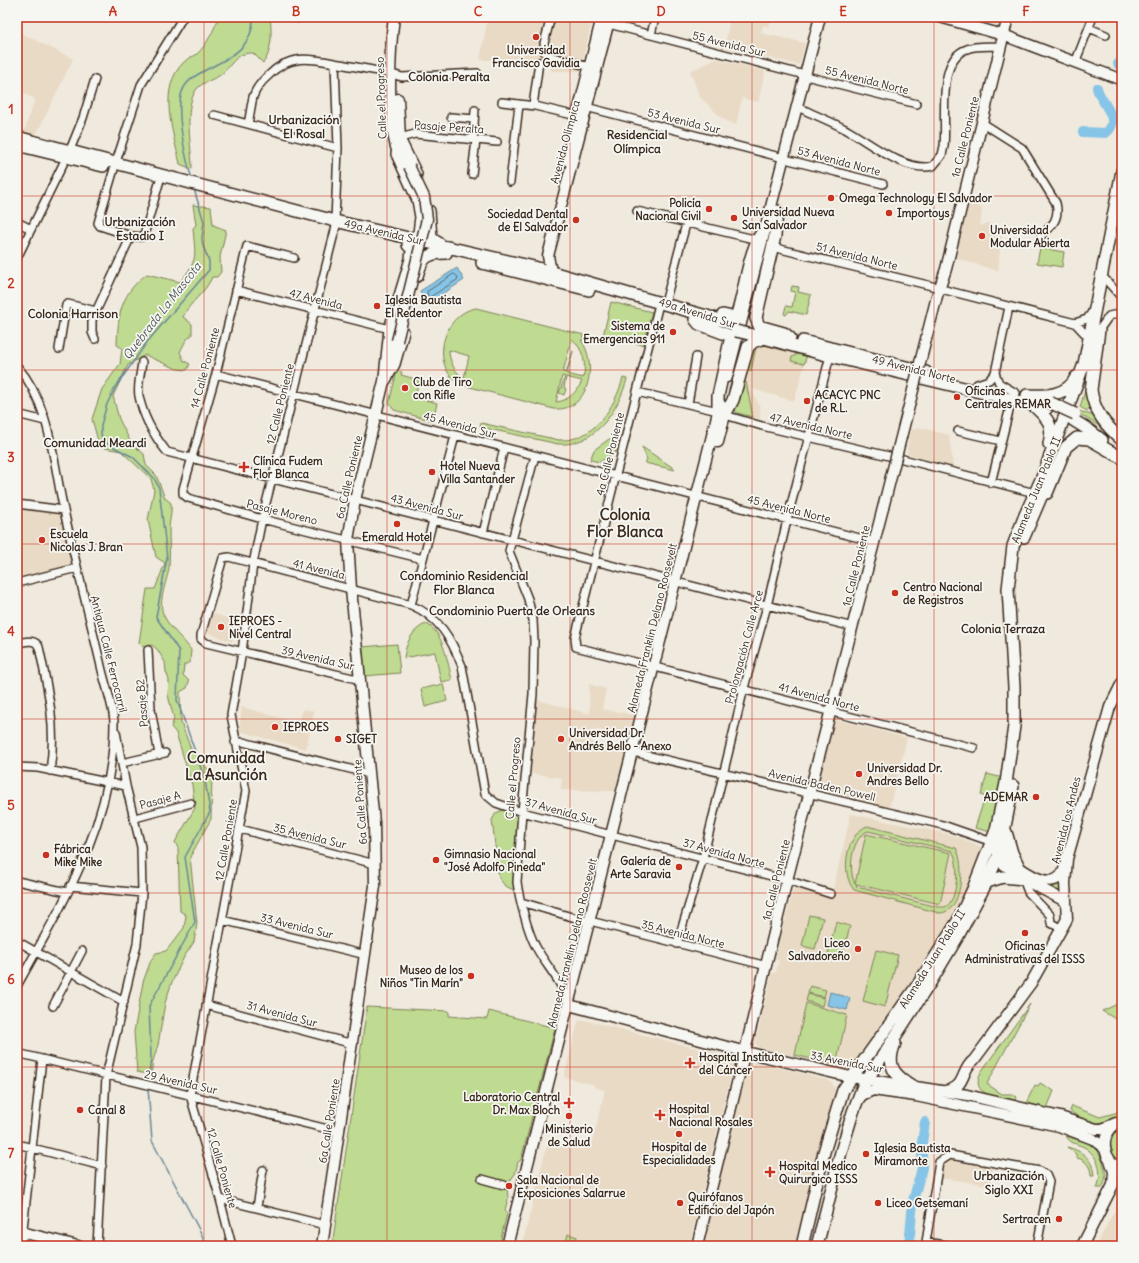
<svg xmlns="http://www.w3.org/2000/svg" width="1139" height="1263" font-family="Delius,sans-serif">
<rect width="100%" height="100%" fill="#f0e9dd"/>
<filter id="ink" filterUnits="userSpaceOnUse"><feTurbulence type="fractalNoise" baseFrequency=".025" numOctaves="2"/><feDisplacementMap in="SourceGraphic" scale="8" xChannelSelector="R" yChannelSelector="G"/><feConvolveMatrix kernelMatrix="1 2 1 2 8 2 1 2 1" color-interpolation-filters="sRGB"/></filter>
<g filter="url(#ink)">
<path fill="#e8dac4" d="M488 17H593L580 71H552L546 59 542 57 543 60H480Z
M730 17H773L768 27 764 25 760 33 805 43 799 65 725 47Z
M962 17H1002L1000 26Z
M17 31 73 59 36 135 24 132 35 99 17 90Z
M717 59 765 71 758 102 742 98 736 125 723 119 700 97 690 71Z
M970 199 982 209 980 226 987 223 1002 229 998 271 956 258Z
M757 342 807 355 794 401 752 389 760 408V419L737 413 734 408Z
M918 427 949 435 953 467 908 454 907 447 912 429 917 430Z
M17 509 60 514 72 565 17 579Z
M209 612 236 621 232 642 206 632Z
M589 684 606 689 602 709 633 715 629 735 591 729 592 743 626 750 617 791 561 790 562 778 528 773 534 699 590 714Z
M242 707 298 723 303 709 314 711 306 749 239 731Z
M835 719 907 738 889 808 817 789Z
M851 814 952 835 973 843 984 849 954 923 923 975 854 1065 847 1067 759 1048 755 1043 772 974 776 972 779 961 775 959 793 890 798 889 831 898Z
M584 1020 735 1058 689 1246H522L548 1141 571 1146 592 1144 605 1090 594 1087 595 1085 564 1077 577 1026 579 1021Z
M755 1062 825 1079 831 1082 837 1093 798 1246H703L748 1066Z
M948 1160 993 1168 990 1185 940 1178 942 1164Z
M1122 1196V1246H1096Z"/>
<path fill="#bfda91" stroke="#7d8258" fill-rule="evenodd" d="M219 17H270C272 30 272 54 263 63L253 53C237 52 233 63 224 72 216 80 202 81 196 90 183 109 192 147 192 169L180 164C173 132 157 88 184 62 188 58 193 57 197 54 207 45 214 29 219 17Z
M193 205 211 207 213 225 226 230 220 257 221 272 217 277H212C205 294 190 301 183 317L192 324V335L186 340 180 352 184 361 190 364 187 370 177 369 145 355 128 365 113 396 119 419 131 443 144 454 146 465 156 475 165 498 171 503C172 511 170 518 169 527 169 541 170 554 169 568 167 582 157 602 164 616 171 630 183 638 191 650L190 662 184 665 183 675 189 681 187 688 180 692 181 723 191 749 212 774 211 819 190 857 197 923 194 942 184 957 172 982 165 1003 158 1045 153 1061 151 1075 137 1072 134 1032 143 982 151 960 156 953 166 951 184 928 186 915 180 911 178 848 175 842 195 808 192 785 176 733 171 727 174 719 168 695 169 680 166 672 165 662 157 649 152 645 143 647 139 643 147 589H155L165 563 156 557 148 520 154 490 151 479 121 451 105 448 98 441 92 419 102 389 120 364 122 348 117 345C118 314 121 293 147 274L180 282C199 259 195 256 193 228L196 225Z
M1040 248 1064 252 1062 267 1037 263Z
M792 286 799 287 798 292 811 295 806 315 789 311 786 315 784 314 786 306 792 307 795 292 791 291Z
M611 302 652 312 644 345 603 336Z
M476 308 584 335 583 340H581C598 363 590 412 554 409L462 385C429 369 441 314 476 308ZM572 339C583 348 587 365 583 378L567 374 573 351 566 373 563 372ZM449 350 469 356 464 378C455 373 449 361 449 350ZM562 376 565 377 559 393 564 395 566 389 564 388 566 377 582 381C577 392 568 401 556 402Z
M757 342 751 371 742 373 750 347Z
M800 353 807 355 804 364 791 361 792 357Z
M397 371 402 372 401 375 419 380 415 397 437 403 433 421 394 410 389 403Z
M623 378 627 379C619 409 595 447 558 444L480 427 481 423 559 440C593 442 615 407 623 378Z
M1089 378 1093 411 1085 410 1080 407Z
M746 382 753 417 737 413 734 408 739 385Z
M1079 411 1097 417 1102 428 1078 413Z
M609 439 619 440 615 453 600 462 590 460 594 450Z
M642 447 675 469V470L645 463 647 459Z
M426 624C443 630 448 664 452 680L441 682 435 652 404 658C406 643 412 629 426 624Z
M397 644 400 673 364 676 362 647Z
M443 684 447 701 425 707 421 689Z
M987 774 1003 778 991 832 975 828 985 797 981 795Z
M503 810 514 814 518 818 514 890 505 886 499 878 492 820 496 813Z
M867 826 956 848C965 863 963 914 939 913L854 890C840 873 846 835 867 826ZM868 831 952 851C960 861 958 902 945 907 944 907 939 907 938 907L857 887 856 884 940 904 951 853 866 834 855 884C848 870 851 838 868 831Z
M1017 870 1061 879V895Z
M809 915 823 918 815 949 802 946Z
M836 922 850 926 842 957 828 954Z
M876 950 898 955 885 1007 863 1001Z
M810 986 826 990 824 997 808 993Z
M808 994 824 998 822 1006 806 1001Z
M1122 1002V1023L1102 1011Z
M806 1003 847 1015 836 1065 795 1055Z
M1030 1004 987 1084 1002 1094H1012L1017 1097 1015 1100C998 1096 969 1097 981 1072Z
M367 1007 449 1011V1016L487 1019 489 1011 555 1028 521 1160 518 1162 515 1174 507 1185 508 1199 505 1210 507 1214 499 1246H332Z
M1040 1083 1054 1091 1047 1108 1026 1103 1035 1085 1038 1086Z
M1072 1106 1100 1117 1122 1111V1117C1098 1125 1092 1127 1070 1111Z
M1122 1124V1164C1108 1152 1103 1136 1122 1124Z
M1066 1136C1073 1139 1081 1140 1088 1143 1101 1150 1111 1175 1102 1188H1097C1103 1173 1099 1156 1084 1147 1078 1144 1070 1144 1066 1136Z
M1067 1147C1083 1151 1093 1159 1094 1176H1091C1091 1167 1086 1160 1077 1158L1076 1154Z
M568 1234 577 1237 575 1246H565Z"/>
<path fill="#86c5e7" stroke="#688797" d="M457 268 464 280 427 304 420 291Z
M830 992 850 998 847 1010 827 1005Z"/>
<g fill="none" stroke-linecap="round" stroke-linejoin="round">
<path stroke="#59686e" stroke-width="1" d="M454 274 458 277 457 280 430 297H428L427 292Z"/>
<path stroke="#688797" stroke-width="1.5" d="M192 179C186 160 175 111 182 92 191 63 254 66 253 17
M148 1082 151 1058 149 1006 195 922 185 857 210 812 205 780 177 700 179 651 156 617 167 558 159 488 154 478 133 457 106 443 101 435V425L107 404 115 388 147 342 209 270V261L203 246 202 238 204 222 194 189
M148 1088 152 1141 202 1235 205 1246"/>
<path stroke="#86c5e7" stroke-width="10" d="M1118 64 1122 61
M1083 132 1106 133C1123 119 1100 103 1097 88
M909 1246 913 1201 922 1168V1143L925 1122"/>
<g stroke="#3b2a1e" stroke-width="10">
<path id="street" d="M551 17 544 43 545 53 550 56 590 67
M298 18 299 17
M605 23 805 75
M1089 28 1106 35
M651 35 655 17
M1075 63 1093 17
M810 77 917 104
M502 102 535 106 577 116
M533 106 539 62
M582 106 784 158
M802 109C817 116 832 122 847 130 870 143 906 173 933 166L942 155 944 146C947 120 936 59 967 49 976 45 990 47 1001 46
M214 115 338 148
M451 117 474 119
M981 122 1022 148 1056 203C1060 219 1052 226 1041 236
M248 124C250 115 251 106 253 97 256 88 262 81 269 75 291 53 312 59 340 64 361 68 382 71 402 77L477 73
M400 138 415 134 497 142
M473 139 475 110
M70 150 83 118 95 79
M789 160 883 184
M116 162 141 85 183 17
M114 169 98 223 100 226 131 236 142 237 144 235 160 180
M472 174 476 140
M510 182 519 105
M637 211 758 240
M335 221 338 148 335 63
M17 222 31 229
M772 247 936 287
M17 258 66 158
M294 258 247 246 216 374 183 489V494L188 498 262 519 423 559
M1106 280 1122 298
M941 289 1075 323 1087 319 1092 312
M236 290 390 329
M665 303 686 224
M658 308 575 638 576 647 974 748
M1075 323 1090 339
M1099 330 1109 316 1122 313
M95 339 92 332V320L131 236
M59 349 66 305 68 304 96 311
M142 362C141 373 137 385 139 396 143 416 155 437 167 452L853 627
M17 366C52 406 53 465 65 515 76 565 89 615 101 666 104 681 114 708 114 723 114 822 63 903 17 986
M995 373 999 383 1016 393
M216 374 875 542
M977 384 989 380 995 373 1009 307
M637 392 718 411
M688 404 696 357
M17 414 45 421
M725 415 762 426 893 457
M958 431 1001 441
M535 456 509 551 528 599 533 620 534 641 533 694 522 812 517 882C519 898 528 933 536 947 546 966 562 981 568 1003
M899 458 1035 493
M991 483 1012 399
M17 504 64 510
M483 533 504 448
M17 583 77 568
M411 605 455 436
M17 643C25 642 35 638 39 647 48 689 57 728 50 771
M148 650 151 709 159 755
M361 680 206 643 201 639V635L223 558 229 557 411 605C439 617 451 638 462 666L485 794 496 803 522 812 787 880 831 894
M235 742H243L370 774
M633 752 943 825 995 843
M122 763 165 753
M17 767 38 768 126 786
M135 818 191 803
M240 829 375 864
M1023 879 1028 892 1050 915 1051 923 1062 929
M17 881 67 892
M70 886 142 893
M521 902 589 922
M222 920 366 955
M594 922 767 966
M17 941 124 1002
M677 944 703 858 744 688 767 606 787 520 830 356
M206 1005 353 1044
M53 1006 82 951
M17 1053 340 1132
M17 1144 102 1166
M482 1179 504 1185
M220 1199 325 1225
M257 1207 263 1170
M21 1246 42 1059
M97 1246 106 1076 137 944 142 893 141 847 126 786 116 732
M232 1246 220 1199 190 1095 246 791 231 715 242 652 253 564 262 519 336 226
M950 1246 926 1242 939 1162 950 1155 1040 1171 1046 1175 1049 1182 1037 1246"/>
</g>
<g stroke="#3b2a1e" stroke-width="13">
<path id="secondary" d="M394 17C390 47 385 137 402 161
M940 17 1003 35 1122 80
M398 99 400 139
M566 160 602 17
M551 272 548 256 610 17
M937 296 946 269 1008 17
M727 377 820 17
M718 442 727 407
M990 846C1006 856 1054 904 1065 867
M1002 863 1023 879 1065 901
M569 1005 746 1052 851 1077 967 1095 1060 1117 1096 1129H1102L1116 1123
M945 1091C967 1088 960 1070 974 1060L1031 983 1067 919 1065 883 1067 859 1110 707 1122 683
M857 1101 862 1095 873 1090 916 1096 1059 1126 1093 1139 1105 1149
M1114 1125C1099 1139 1103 1161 1122 1169
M17 1231 78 1246
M322 1246 375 886 374 823 351 589 348 540 355 500 386 373
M507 1246 720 404
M697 1246 787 880 883 508
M1082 1246 1113 1185 1114 1172 1110 1160"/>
</g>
<g stroke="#3b2a1e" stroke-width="14">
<path id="primary" d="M17 137 335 221 534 267 738 325
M401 143 416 174
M17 145 103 166
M397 154 418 200 421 217 419 233 414 238
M429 211 431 238 440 244
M777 211 775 236 756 318 759 326 784 333 790 338
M482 263 589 290
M417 276C422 258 426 253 446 253
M723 315 732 317 737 314C746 287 748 247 767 225
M695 319 699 324 731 336 718 396V411
M1099 330 1091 390C1094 412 1106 426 1122 440
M749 334 830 356 1047 408
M803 341 926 372
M385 377 390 329 411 259 412 249 408 245
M385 380 394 364 403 332
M1027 395C1045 396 1068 396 1076 377
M1034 406C1048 419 1054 424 1049 444
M725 415 733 400 748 347 753 342 764 338
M1073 420 1089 430 1102 440
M1047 493 1066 447 1077 438 1089 439 1122 458
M1024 537 1047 483
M1006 832 1012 853 1019 867
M987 882 1003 877 1023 879
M895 1043C886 1066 893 1075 914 1087
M802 1246 824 1152 843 1090 919 983 958 921 973 889 996 830 1006 783 1014 726V687L1008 589 1013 546 1025 515 1043 475 1084 364 1122 171
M817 1246 841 1152 853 1112 863 1086 930 983 957 938 987 882 1000 852 1013 786"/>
</g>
<use href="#street" stroke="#f6f6f2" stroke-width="7"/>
<use href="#secondary" stroke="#f6f6f2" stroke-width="10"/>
<use href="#primary" stroke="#f6f6f2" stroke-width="11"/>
<g stroke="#3b2a1e" stroke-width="13" stroke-linecap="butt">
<path id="secondary-bridge" d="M397 341 427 219 424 197 409 166
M883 508 937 296"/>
</g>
<g stroke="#3b2a1e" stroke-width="14" stroke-linecap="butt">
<path id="primary-bridge" d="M736 331 749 334
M1049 402 1075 414"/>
</g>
<use href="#secondary-bridge" stroke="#f6f6f2" stroke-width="10"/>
<use href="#primary-bridge" stroke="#f6f6f2" stroke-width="11"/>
</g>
</g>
<path fill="none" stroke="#c8321e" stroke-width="1" stroke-opacity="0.55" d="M204 17V1246M387 17V1246M570 17V1246M752 17V1246M934 17V1246M17 196H1122M17 370H1122M17 544H1122M17 719H1122M17 893H1122M17 1067H1122"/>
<g fill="#c8321e" stroke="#f6f6f2" stroke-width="1.5">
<circle cx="536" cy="37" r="4"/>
<circle cx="831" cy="198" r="4"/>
<circle cx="709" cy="209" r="4"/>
<circle cx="889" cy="213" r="4"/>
<circle cx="734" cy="218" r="4"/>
<circle cx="576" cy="220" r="4"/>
<circle cx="982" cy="236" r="4"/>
<circle cx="377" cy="306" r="4"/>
<circle cx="673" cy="332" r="4"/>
<circle cx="405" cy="388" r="4"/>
<circle cx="957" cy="397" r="4"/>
<circle cx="807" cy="401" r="4"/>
<path d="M242 461h4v4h4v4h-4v4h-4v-4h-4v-4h4z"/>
<circle cx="432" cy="472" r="4"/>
<circle cx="397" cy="524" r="4"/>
<circle cx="42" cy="540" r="4"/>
<circle cx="895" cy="593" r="4"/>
<circle cx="221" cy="627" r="4"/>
<circle cx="275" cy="727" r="4"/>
<circle cx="338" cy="739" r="4"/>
<circle cx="561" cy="739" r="4"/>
<circle cx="859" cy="774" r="4"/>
<circle cx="1036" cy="797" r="4"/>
<circle cx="46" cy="855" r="4"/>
<circle cx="436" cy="860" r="4"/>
<circle cx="679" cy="867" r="4"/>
<circle cx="1025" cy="933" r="4"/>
<circle cx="858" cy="949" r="4"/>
<circle cx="471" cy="976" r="4"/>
<path d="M688 1057h4v4h4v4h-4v4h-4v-4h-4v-4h4z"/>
<path d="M567 1097h4v4h4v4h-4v4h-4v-4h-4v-4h4z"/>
<circle cx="80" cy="1110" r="4"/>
<path d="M658 1109h4v4h4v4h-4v4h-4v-4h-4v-4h4z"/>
<circle cx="569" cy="1116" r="4"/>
<circle cx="679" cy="1134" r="4"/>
<circle cx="866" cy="1154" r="4"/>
<path d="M768 1166h4v4h4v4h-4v4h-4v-4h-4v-4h4z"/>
<circle cx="509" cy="1186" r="4"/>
<circle cx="680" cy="1203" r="4"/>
<circle cx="878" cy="1203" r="4"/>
<circle cx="1059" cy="1219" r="4"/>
</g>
<g text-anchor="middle" stroke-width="3.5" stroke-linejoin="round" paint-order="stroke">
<g font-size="11" fill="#3b2a1e" stroke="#f6f6f2">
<text transform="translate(729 44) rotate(14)" y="4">55 Avenida Sur</text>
<text transform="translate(867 80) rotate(14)" y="4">55 Avenida Norte</text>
<text transform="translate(381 98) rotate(-92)" y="4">Calle el Progreso</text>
<text transform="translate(684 121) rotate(14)" y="4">53 Avenida Sur</text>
<text transform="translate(449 127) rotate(4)" y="4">Pasaje Peralta</text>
<text transform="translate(965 137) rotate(-76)" y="4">1a Calle Poniente</text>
<text transform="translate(565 142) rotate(-75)" y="4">Avenida Olímpica</text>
<text transform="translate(839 161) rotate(15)" y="4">53 Avenida Norte</text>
<text transform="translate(384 232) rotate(13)" y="4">49a Avenida Sur</text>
<text transform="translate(857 256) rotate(14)" y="4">51 Avenida Norte</text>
<text transform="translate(316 299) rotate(14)" y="4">47 Avenida</text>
<text transform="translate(698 313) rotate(17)" y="4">49a Avenida Sur</text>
<text transform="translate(205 368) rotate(-75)" y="4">14 Calle Poniente</text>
<text transform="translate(914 369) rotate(14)" y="4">49 Avenida Norte</text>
<text transform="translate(280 404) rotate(-76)" y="4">12 Calle Poniente</text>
<text transform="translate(460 425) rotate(15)" y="4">45 Avenida Sur</text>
<text transform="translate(811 426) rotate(13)" y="4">47 Avenida Norte</text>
<text transform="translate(610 454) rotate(-76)" y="4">4a Calle Poniente</text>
<text transform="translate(349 477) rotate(-77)" y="4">6a Calle Poniente</text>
<text transform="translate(1036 490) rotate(-68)" y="4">Alameda Juan Pablo II</text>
<text transform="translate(427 507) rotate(15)" y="4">43 Avenida Sur</text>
<text transform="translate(789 509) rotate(14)" y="4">45 Avenida Norte</text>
<text transform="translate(282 512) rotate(14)" y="4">Pasaje Moreno</text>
<text transform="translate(856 566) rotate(-76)" y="4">1a Calle Poniente</text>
<text transform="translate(319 569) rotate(14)" y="4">41 Avenida</text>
<text transform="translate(652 628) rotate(-76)" y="4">Alameda Franklin Delano Roosevelt</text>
<text transform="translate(744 647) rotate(-75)" y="4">Prolongación Calle Arce</text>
<text transform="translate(109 654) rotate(76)" y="4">Antigua Calle Ferrocarril</text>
<text transform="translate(318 658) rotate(13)" y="4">39 Avenida Sur</text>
<text transform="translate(819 697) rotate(15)" y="4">41 Avenida Norte</text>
<text transform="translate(142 703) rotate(-95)" y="4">Pasaje B2</text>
<text transform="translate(513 778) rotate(-85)" y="4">Calle el Progreso</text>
<text transform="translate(822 785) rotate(13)" y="4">Avenida Baden Powell</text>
<text transform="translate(160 800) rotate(-15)" y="4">Pasaje A</text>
<text transform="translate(360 802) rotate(-94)" y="4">6a Calle Poniente</text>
<text transform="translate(561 811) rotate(15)" y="4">37 Avenida Sur</text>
<text transform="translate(1066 820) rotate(-76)" y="4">Avenida los Andes</text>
<text transform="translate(310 836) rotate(14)" y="4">35 Avenida Sur</text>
<text transform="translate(226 840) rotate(-80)" y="4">12 Calle Poniente</text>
<text transform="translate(724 853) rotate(15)" y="4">37 Avenida Norte</text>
<text transform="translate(776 880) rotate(-76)" y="4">1a Calle Poniente</text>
<text transform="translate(297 926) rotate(14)" y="4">33 Avenida Sur</text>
<text transform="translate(683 934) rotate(14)" y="4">35 Avenida Norte</text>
<text transform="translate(572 943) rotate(-76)" y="4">Alameda Franklin Delano Roosevelt</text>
<text transform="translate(932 959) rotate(-58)" y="4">Alameda Juan Pablo II</text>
<text transform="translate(282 1014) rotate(15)" y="4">31 Avenida Sur</text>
<text transform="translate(847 1062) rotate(11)" y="4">33 Avenida Sur</text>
<text transform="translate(181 1082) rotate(13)" y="4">29 Avenida Sur</text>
<text transform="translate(329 1121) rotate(-81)" y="4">6a Calle Poniente</text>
<text transform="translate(222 1168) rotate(74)" y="4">12 Calle Poniente</text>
</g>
<g font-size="11" font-weight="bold" fill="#3b2a1e" stroke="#f6f6f2" text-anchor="start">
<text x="536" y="54" text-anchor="middle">Universidad<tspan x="536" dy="13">Francisco Gavidia</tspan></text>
<text x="839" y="202">Omega Technology El Salvador</text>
<text x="701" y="207" text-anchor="end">Policía<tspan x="701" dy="13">Nacional Civil</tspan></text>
<text x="742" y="216">Universidad Nueva<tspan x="742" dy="13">San Salvador</tspan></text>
<text x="897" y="217">Importoys</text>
<text x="568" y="218" text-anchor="end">Sociedad Dental<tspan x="568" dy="13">de El Salvador</tspan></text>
<text x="990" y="234">Universidad<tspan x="990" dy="13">Modular Abierta</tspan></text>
<text x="385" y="304">Iglesia Bautista<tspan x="385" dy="13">El Redentor</tspan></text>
<text x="665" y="330" text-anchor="end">Sistema de<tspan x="665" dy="13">Emergencias 911</tspan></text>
<text x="413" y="386">Club de Tiro<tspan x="413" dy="13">con Rifle</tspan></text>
<text x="965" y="395">Oficinas<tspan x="965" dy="13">Centrales REMAR</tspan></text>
<text x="815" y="399">ACACYC PNC<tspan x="815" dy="13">de R.L.</tspan></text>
<text x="253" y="465">Clínica Fudem<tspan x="253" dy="13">Flor Blanca</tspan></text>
<text x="440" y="470">Hotel Nueva<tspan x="440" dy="13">Villa Santander</tspan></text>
<text x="50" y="538">Escuela<tspan x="50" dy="13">Nicolas J. Bran</tspan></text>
<text x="397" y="541" text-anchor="middle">Emerald Hotel</text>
<text x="903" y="591">Centro Nacional<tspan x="903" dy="13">de Registros</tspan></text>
<text x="229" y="625">IEPROES -<tspan x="229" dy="13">Nivel Central</tspan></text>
<text x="283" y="731">IEPROES</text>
<text x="569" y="737">Universidad Dr.<tspan x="569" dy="13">Andrés Bello - Anexo</tspan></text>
<text x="346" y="743">SIGET</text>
<text x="867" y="772">Universidad Dr.<tspan x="867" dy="13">Andres Bello</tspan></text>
<text x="1028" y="801" text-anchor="end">ADEMAR</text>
<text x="54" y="853">Fábrica<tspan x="54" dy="13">Mike Mike</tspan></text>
<text x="444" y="858">Gimnasio Nacional<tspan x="444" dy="13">"José Adolfo Pineda"</tspan></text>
<text x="671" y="865" text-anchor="end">Galería de<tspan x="671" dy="13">Arte Saravia</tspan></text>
<text x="850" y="947" text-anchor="end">Liceo<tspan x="850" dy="13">Salvadoreño</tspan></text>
<text x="1025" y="950" text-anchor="middle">Oficinas<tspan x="1025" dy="13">Administrativas del ISSS</tspan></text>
<text x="463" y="974" text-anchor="end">Museo de los<tspan x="463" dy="13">Niños "Tin Marín"</tspan></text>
<text x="699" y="1061">Hospital Instituto<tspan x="699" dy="13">del Cáncer</tspan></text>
<text x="560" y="1101" text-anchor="end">Laboratorio Central<tspan x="560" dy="13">Dr. Max Bloch</tspan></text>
<text x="669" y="1113">Hospital<tspan x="669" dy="13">Nacional Rosales</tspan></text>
<text x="88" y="1114">Canal 8</text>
<text x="569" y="1133" text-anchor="middle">Ministerio<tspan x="569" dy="13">de Salud</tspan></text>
<text x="679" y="1151" text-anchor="middle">Hospital de<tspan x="679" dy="13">Especialidades</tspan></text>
<text x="874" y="1152">Iglesia Bautista<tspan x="874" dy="13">Miramonte</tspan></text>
<text x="779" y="1170">Hospital Medico<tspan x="779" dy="13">Quirurgico ISSS</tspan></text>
<text x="517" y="1184">Sala Nacional de<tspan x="517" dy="13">Exposiciones Salarrue</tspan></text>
<text x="688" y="1201">Quirófanos<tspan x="688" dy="13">Edificio del Japón</tspan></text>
<text x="886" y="1207">Liceo Getsemaní</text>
<text x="1051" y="1223" text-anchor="end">Sertracen</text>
</g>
<g font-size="12" font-weight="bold" fill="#3b2a1e" stroke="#f6f6f2">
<text x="449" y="81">Colonia Peralta</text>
<text x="304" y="124">Urbanización<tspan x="304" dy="14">El Rosal</tspan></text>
<text x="637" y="139">Residencial<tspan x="637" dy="14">Olímpica</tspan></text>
<text x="140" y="226">Urbanización<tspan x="140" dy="14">Estadio I</tspan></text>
<text x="73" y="318">Colonia Harrison</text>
<text x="95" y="447">Comunidad Meardi</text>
<text x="464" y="580">Condominio Residencial<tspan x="464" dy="14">Flor Blanca</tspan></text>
<text x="512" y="615">Condominio Puerta de Orleans</text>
<text x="1003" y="633">Colonia Terraza</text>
<text x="1009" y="1180">Urbanización<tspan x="1009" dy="14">Siglo XXI</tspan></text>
</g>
<g font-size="12" font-style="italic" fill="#52585a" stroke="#f6f6f2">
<text transform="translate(162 311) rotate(-52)" y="4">Quebrada La Mascota</text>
</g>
<g font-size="15" font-weight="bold" fill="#3b2a1e" stroke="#f6f6f2">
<text x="625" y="520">Colonia<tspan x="625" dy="17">Flor Blanca</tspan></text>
<text x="226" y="763">Comunidad<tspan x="226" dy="17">La Asunción</tspan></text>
</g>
</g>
<rect width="1139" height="1263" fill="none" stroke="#f6f6f2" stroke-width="44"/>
<rect x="22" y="22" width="1095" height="1219" fill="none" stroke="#c8321e" stroke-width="1.5"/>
<g font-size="13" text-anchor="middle" font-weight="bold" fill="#c8321e">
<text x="113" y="16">A</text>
<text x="296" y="16">B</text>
<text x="478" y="16">C</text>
<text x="661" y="16">D</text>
<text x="843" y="16">E</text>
<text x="1026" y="16">F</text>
<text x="11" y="114">1</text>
<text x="11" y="288">2</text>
<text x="11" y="462">3</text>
<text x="11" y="636">4</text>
<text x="11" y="810">5</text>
<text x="11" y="984">6</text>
<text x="11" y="1158">7</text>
</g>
</svg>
